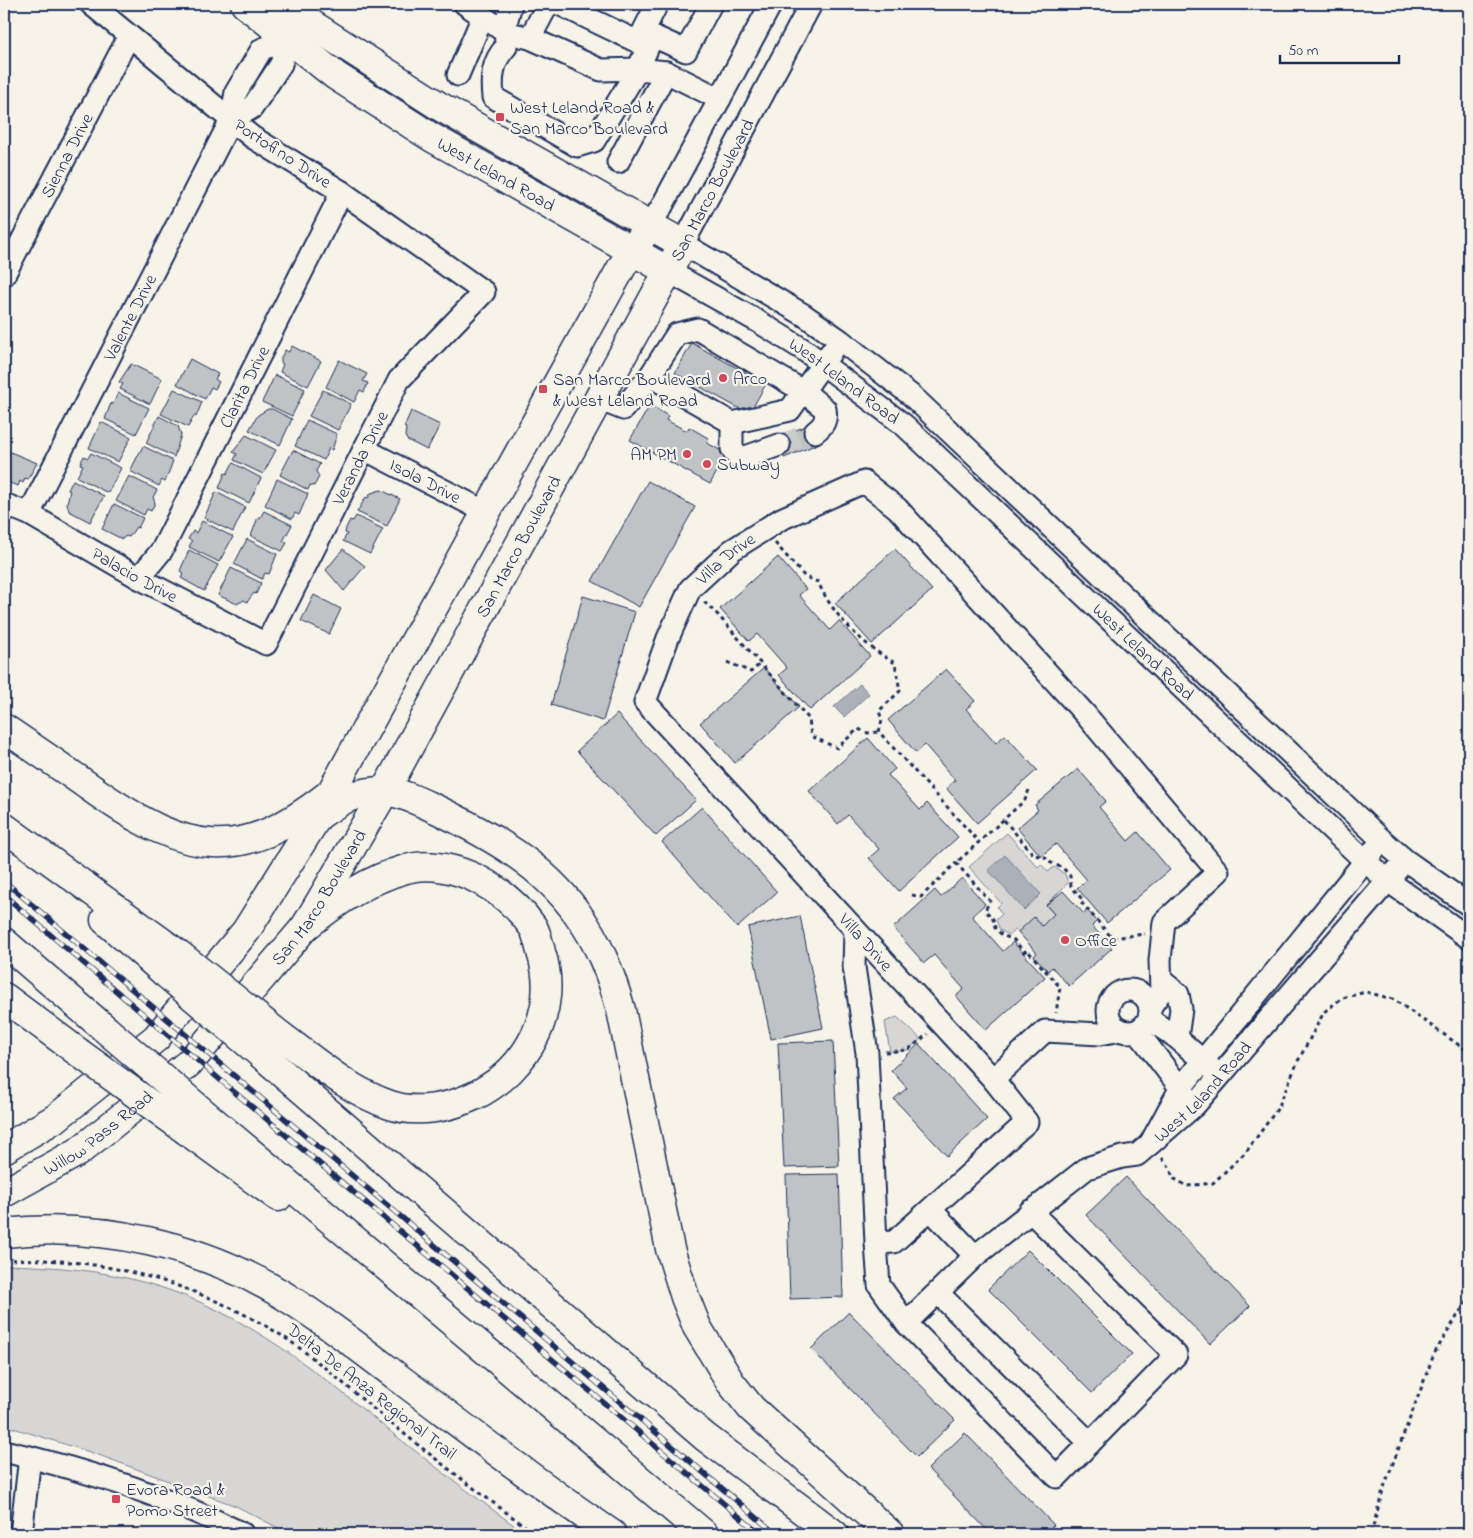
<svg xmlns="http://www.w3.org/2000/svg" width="1473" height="1538" font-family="'Indie Flower',sans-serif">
<rect width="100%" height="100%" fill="#f7f3e8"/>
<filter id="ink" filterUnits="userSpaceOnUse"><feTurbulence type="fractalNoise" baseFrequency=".02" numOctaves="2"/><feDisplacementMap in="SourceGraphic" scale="10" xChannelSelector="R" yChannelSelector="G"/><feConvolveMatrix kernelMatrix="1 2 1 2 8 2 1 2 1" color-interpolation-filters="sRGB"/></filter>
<g filter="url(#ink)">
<path fill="#d7d6d4" stroke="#798299" d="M1007 833 1038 867 1041 864 1048 872 1054 867 1065 874 1068 883 1046 905 1054 914 1042 926 1018 932 1015 930 1009 935 1000 930 996 920 1002 914 997 907 1001 903 969 867Z
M897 1017 921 1039 908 1050 890 1052 885 1022Z
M4 1265C54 1266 102 1270 150 1284 245 1311 321 1375 396 1436 439 1470 482 1502 526 1534H290L236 1506 96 1454 7 1426 4 1418Z"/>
<path fill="#acb0b9" stroke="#727c95" d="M860 684 869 694 844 717 834 707Z
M1005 855 1041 894 1024 910 988 870Z"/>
<path fill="#c0c3c5" stroke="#1b2f5e" d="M692 343 766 384 749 414 675 373Z
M292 346 321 361 308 386 280 372 283 364 281 363V358L285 350 289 352Z
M190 359 218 374 215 379 219 382 215 389 211 387 205 399 177 384Z
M339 360 367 374 363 381 368 383 364 392 360 390 354 402 326 387Z
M131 364 162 379 150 404 120 389 123 384 119 382Z
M275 375 305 389 292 416 262 402Z
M174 389 202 402 196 417 194 416 188 427 161 414Z
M323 390 351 404 338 430 309 416Z
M118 393 149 408 136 434 105 419 111 403 113 404Z
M650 405 668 416 666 420 687 431 689 427 708 438 707 443 727 454 710 484 630 440Z
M268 409H272L292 419 280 445 249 430 258 415Z
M411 411 440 425 427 450 407 440 405 436 406 428 404 427Z
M159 416 178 426 181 435 174 457 146 443Z
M307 420 337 434 332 450 329 448 324 460 295 446Z
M101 422 131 437 118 462 89 448Z
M811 424 820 443 784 458 776 438Z
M246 435 276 450 263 474 234 460 237 454 233 452Z
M143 446 173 461 165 482 162 480 159 486 130 471Z
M293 450 320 464 316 471 319 477 314 486 310 485 308 490 280 475Z
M8 451 37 463 28 479 25 478 23 483 20 481 18 486 4 481V458Z
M91 453 121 468 108 493 77 477 83 465 80 464 84 456 88 458Z
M233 463 261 478 249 503 219 488 225 473 227 474Z
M129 476 157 490 153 497 155 503 151 511 147 509 144 515 116 501Z
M277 479 308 494 299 515 295 513 292 519 265 505Z
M73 480 104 496 90 522 69 511 67 503 70 491 68 490Z
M648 481 695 507 639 607 592 581Z
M381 490 400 499 387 526 357 512 366 497 368 498 371 493Z
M216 492 245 507 233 532 204 518Z
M114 504 143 518 138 528 136 527 129 537 126 536 122 539 102 529Z
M264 511 292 525 283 541 287 543 282 551 251 536 258 517 260 518Z
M356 516 383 529 370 554 343 541 347 534 345 533 346 528 350 520 353 521Z
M202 521 233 537 219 562 189 547 192 541 188 539 193 531 196 533Z
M247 539 277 554 269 574 265 573 262 579 234 564Z
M343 549 365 566 344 591 326 570Z
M895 549 932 590 872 644 835 603Z
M189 550 218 565 204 591 181 578 184 573 180 571Z
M778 557 806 589 799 595 830 630 839 621 870 656 810 710 779 675 787 668 757 634 749 641 720 609Z
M231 568 261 583 256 594 254 593 247 602 244 600 237 604 218 595Z
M314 595 341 609 329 634 301 621Z
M583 596 635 612 603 721 551 705Z
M764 668 799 707 735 763 700 723Z
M946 669 975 701 966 709 996 743 1005 735 1037 770 977 823 946 788 955 780 925 745 916 753 888 720Z
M617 714 696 800 656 836 577 751Z
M868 738 895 769 888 775 920 810 927 803 958 837 899 891 869 858 879 849 848 815 838 824 809 791Z
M1078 769 1106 801 1099 807 1128 841 1138 832 1170 870 1107 923 1077 888 1087 880 1056 844 1041 856 1017 828 1038 810 1035 805Z
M702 807 777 892 737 928 662 842Z
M962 878 985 904 972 916 1003 951 1013 942 1045 977 986 1030 956 996 964 989 934 955 924 963 893 928 935 890 941 897Z
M1063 891 1084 914 1087 910 1097 921 1092 926 1112 948 1069 986 1052 967 1048 971 1034 956 1037 953 1018 932 1034 917 1042 926 1054 914 1046 905Z
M800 916 823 1028 771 1039 748 927Z
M833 1041 839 1166 784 1168 778 1043Z
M919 1044 987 1119 947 1156 894 1099 907 1088 891 1070Z
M839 1174 843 1297 790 1299 786 1175Z
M1126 1177 1250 1306 1210 1344 1086 1215Z
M1028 1250 1132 1354 1092 1393 988 1289Z
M849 1312 955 1420 917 1457 811 1349Z
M965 1433 1054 1525 1044 1534H991L928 1469Z"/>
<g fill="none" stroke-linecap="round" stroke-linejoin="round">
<path stroke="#cbcccc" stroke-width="21" stroke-dasharray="21 11" stroke-linecap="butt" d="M779 445 815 432"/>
<g stroke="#1b2f5e" stroke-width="25">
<g id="minor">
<path d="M465 4 505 32 530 38 601 70 638 69 666 72 618 162"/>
<path d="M559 4 638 42 657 4"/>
<path d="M811 4 683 244 804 315 840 340 912 396 1383 841 1405 860 1469 905"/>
<path d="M530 38 548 4"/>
<path d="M506 45 505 27 511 4"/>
<path d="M506 47C492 61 491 79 493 97L577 146 594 141 638 69 653 36 686 51 711 4"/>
<path d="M666 72 720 99"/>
<path d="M458 75 483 16"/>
<path d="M231 120 252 108 281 64 288 40"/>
<path d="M649 226 661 208 771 4"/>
<path id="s1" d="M668 271 759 322 804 350 904 425 1365 861 1388 881 1469 938"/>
<path id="s2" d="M4 275 129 36"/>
<path d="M650 376 677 334 698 329 803 391 825 409C827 420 824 425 815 432"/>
<path d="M598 399 623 409 650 376 732 423 790 410 831 352"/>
<path d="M732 423V449L740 459 779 445"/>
<path id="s3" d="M364 449 486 512"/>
<path id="s4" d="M4 504 29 514 139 578 266 644 399 380 484 292 342 192 252 137 91 4"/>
<path id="s5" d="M29 514 231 120 236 92 262 49 288 40"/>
<path id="s6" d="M139 578 162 550 342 192"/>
<path id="s7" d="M1374 850 1180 1089 1150 1144 1195 1105 1397 870"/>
<path d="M855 930 854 967 867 1053 876 1243 894 1242 1027 1122 993 1079"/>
<path d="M1162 981 1178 994 1181 1009 1177 1038"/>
<circle cx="1129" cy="1011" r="21"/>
<path d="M1149 1019 1177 1038 1212 1069"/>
<path id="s8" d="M1121 1030 1100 1034 1045 1031 993 1079 645 702 668 638 690 589 732 550 781 519 864 482 897 508 1085 714 1218 872 1164 922 1160 960 1161 992 1150 1007"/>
<path d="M1137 1031 1188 1098"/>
<path d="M931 1210 975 1256"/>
<path d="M876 1243 879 1285 906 1323 1057 1477 1176 1355 1030 1211"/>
<path d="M938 1293 1090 1443"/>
<path d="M906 1323 975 1256 1087 1168 1122 1157 1137 1155 1150 1144"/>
<path d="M4 1451C86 1470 168 1496 243 1534"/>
<path d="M21 1534 30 1457"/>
</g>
</g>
<g stroke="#1b2f5e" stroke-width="31">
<g id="major">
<path id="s9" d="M245 4 336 76 431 137 668 271"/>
<path d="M4 1149 56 1118 156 1038 246 931 318 816 623 265 649 226"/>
<path id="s10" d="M4 1193 78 1152 189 1063 305 927 385 791 683 244 439 106 313 25 287 4"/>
</g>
</g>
<g stroke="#1b2f5e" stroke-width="31">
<path id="highway" d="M4 728C35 749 67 771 98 793 187 854 239 865 328 795
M318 816C341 800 355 791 384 791 402 792 422 803 438 810 491 836 542 864 577 913 599 943 611 974 621 1010L670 1249 685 1297 697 1327 731 1383 751 1408 890 1534
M4 827 181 956
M105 920 164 972
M4 942 104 1028
M4 997 78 1052
M281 1036C315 1061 349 1091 390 1105 417 1114 449 1108 474 1096 528 1070 560 1010 541 952 539 944 537 934 533 927 519 907 500 891 479 880 458 869 429 862 406 869 368 879 335 903 305 927
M263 1056 705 1437 834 1534
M206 1115 704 1534
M187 1131 278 1197
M4 1233C99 1222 201 1245 283 1295 327 1322 367 1354 408 1385 476 1436 542 1487 612 1534"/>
</g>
<path stroke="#1b2f5e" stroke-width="3" stroke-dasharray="4 4" stroke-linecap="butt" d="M775 543 805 577 818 582C833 616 863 645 895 663L900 691 879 711 882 720 879 732 979 842
M704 602 718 615 809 719 811 736 837 748 858 729 868 733 879 732
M727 662 751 672 761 663
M1029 790 1025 800 956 863 990 901 985 910 993 919 995 928 1002 935 1014 940 1024 952 1027 950 1060 987 1056 1013
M1004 820 1034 855 1045 857 1049 862 1063 868 1070 876 1071 886 1082 899 1081 902 1112 938 1145 934
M912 895 921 897 956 863
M885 1052 908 1050 928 1034
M1162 1158 1170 1168 1173 1178 1187 1186 1213 1183 1246 1152 1278 1108 1298 1061 1324 1012 1342 998 1366 992 1393 999 1469 1052
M4 1260C96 1256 184 1280 264 1325 307 1349 343 1384 381 1415 431 1456 483 1496 536 1534
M1371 1534 1383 1490 1434 1354 1469 1297"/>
<use href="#minor" stroke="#f7f3e8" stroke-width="21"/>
<use href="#major" stroke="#f7f3e8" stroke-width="28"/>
<use href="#highway" stroke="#f7f3e8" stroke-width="28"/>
<g stroke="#1b2f5e" stroke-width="5.5">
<path id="rail" d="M4 881 776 1534
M4 895 232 1090 760 1534"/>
</g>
<use href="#rail" stroke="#f7f3e8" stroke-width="4" stroke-dasharray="11" stroke-linecap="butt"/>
<g stroke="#1b2f5e" stroke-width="31" stroke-linecap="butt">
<path id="highway-bridge" d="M181 956 281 1036
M164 972 263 1056
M104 1028 206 1115
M78 1052 187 1131"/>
</g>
<use href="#highway-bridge" stroke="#f7f3e8" stroke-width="28"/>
</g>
</g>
<g fill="#d1495b" stroke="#f7f3e8" stroke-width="2">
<rect x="495" y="112" width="10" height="10" rx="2.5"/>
<circle cx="723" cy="378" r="5"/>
<rect x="538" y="384" width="10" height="10" rx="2.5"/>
<circle cx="687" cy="454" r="5"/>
<circle cx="707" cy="464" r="5"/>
<circle cx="1065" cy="940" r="5"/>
<rect x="111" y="1494" width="10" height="10" rx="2.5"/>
</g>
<g text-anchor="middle" stroke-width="4.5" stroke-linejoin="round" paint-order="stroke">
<g font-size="18" fill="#1b2f5e" stroke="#f7f3e8" text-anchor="start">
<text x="510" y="113">West Leland Road &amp;<tspan x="510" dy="21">San Marco Boulevard</tspan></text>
<text x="733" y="384">Arco</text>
<text x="553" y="385">San Marco Boulevard<tspan x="553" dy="21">&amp; West Leland Road</tspan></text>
<text x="677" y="460" text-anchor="end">AM PM</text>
<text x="717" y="470">Subway</text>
<text x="1075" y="946">Office</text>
<text x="126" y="1495">Evora Road &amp;<tspan x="126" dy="21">Pomo Street</tspan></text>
</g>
<g font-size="18" fill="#1b2f5e" stroke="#f7f3e8">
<text transform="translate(283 153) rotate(33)" y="6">Portofino Drive</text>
<text dy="6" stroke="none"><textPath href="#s2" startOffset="135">Sienna Drive</textPath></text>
<text dy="6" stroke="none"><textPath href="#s9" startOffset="304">West Leland Road</textPath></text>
<text transform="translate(712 190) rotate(-62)" y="6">San Marco Boulevard</text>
<text dy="6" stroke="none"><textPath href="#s5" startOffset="221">Valente Drive</textPath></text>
<text dy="6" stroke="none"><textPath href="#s1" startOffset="208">West Leland Road</textPath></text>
<text dy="6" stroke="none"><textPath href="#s6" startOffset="219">Clarita Drive</textPath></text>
<text dy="6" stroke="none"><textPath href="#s4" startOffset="506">Veranda Drive</textPath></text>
<text dy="6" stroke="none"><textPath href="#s3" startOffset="69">Isola Drive</textPath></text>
<text dy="6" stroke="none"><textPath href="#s10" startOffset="842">San Marco Boulevard</textPath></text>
<text dy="6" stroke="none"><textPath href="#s8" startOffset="829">Villa Drive</textPath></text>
<text dy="6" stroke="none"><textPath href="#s4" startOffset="149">Palacio Drive</textPath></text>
<text dy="6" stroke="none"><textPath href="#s1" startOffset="612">West Leland Road</textPath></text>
<text dy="6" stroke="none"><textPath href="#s10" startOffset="438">San Marco Boulevard</textPath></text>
<text transform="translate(866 942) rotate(48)" y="6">Villa Drive</text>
<text dy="6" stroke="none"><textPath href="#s7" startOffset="445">West Leland Road</textPath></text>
<text dy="6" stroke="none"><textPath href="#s10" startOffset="112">Willow Pass Road</textPath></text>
<text transform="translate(372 1391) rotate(38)" y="6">Delta De Anza Regional Trail</text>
</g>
</g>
<rect width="1473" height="1538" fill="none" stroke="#f7f3e8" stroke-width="20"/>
<rect x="10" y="10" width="1453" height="1518" fill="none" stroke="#1b2f5e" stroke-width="2" filter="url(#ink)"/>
<path d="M1280 55v8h119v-8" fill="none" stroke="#1b2f5e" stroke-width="2.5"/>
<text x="1288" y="55" font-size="15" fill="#1b2f5e" stroke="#f7f3e8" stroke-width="4" paint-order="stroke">50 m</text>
</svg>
